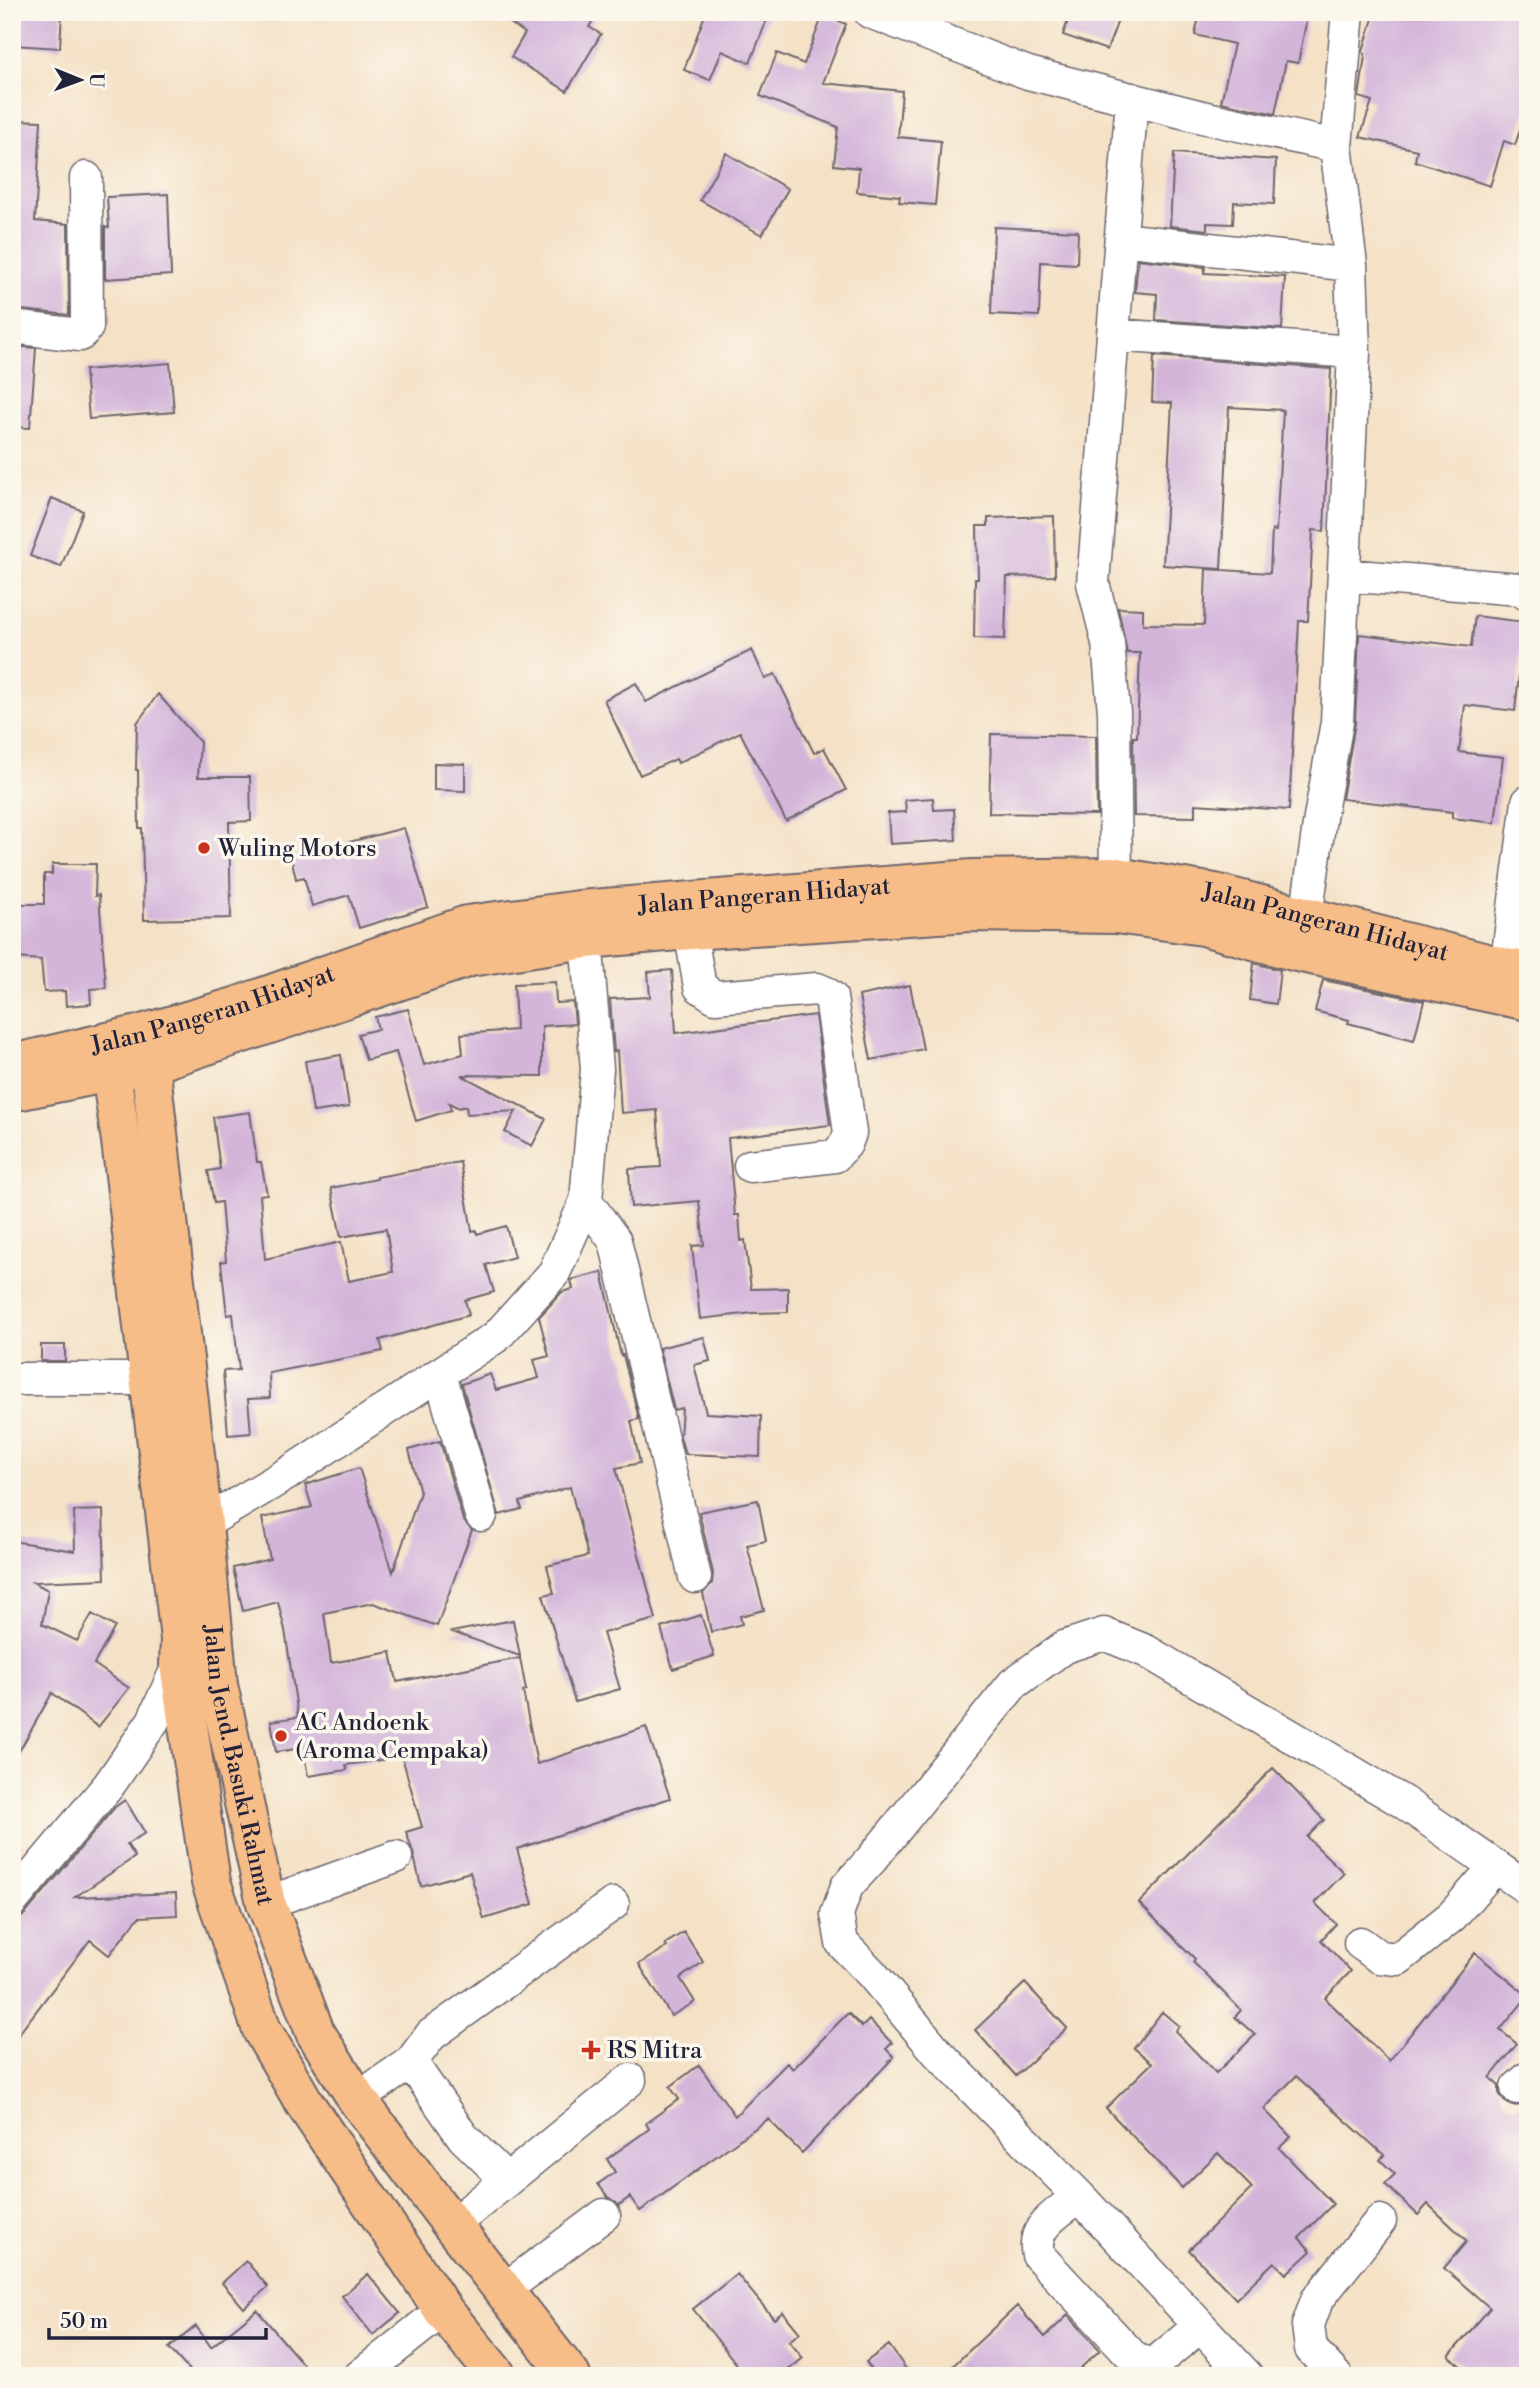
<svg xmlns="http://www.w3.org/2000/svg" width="1540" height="2388" font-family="'Libre Bodoni',serif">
<rect width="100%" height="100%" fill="#fbf7ec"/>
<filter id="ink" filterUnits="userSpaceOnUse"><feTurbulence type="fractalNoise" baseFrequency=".0143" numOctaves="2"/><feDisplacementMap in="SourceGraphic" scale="14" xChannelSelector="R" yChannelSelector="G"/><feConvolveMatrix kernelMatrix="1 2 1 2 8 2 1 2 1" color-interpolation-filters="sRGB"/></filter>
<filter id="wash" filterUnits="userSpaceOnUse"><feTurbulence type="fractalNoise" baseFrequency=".00686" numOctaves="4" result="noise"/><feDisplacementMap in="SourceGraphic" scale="28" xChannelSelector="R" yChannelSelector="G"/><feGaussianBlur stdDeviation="1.57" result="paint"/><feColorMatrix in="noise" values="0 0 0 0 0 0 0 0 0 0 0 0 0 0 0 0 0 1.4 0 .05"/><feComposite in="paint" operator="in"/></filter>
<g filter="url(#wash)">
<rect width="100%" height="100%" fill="#f4e1c6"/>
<g id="blocks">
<path fill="#d3b5da" d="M12 12H62L60 48 12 45Z
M494 12H598L589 27 601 34 567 91 511 57 525 33Z
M706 12H770L750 63 722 51 710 80 684 70Z
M1071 12H1121L1107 50 1063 35Z
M1200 12H1280L1307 18 1298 63 1286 61 1275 114 1221 102 1234 44 1195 35Z
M1375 12H1528V106L1515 145 1504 141 1490 186 1415 161 1417 150 1360 137 1372 101 1359 97 1365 56 1363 51Z
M823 15 846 24 823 83 902 91 898 137 941 141 935 205 899 202 900 196 857 192 859 168 834 165 838 127 760 96 777 53 804 64Z
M12 120 41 121 35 221 68 224 69 315 12 309Z
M726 153 788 189 762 235 700 200Z
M1174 153 1276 160 1274 204 1234 202 1233 224 1207 223V230L1170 226Z
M168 194 171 275 105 279V227L109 228 107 197Z
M994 227 1078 231 1077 264 1041 262 1039 316 991 314Z
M1138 259 1205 267 1204 273 1285 277 1282 329 1156 320 1157 294 1135 292Z
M12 346 36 348 30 428 12 427Z
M1154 356 1331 369 1324 531 1313 530 1308 621H1299L1289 810 1195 804V817L1134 816 1133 737H1137L1140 653H1127L1118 608 1143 609V624L1204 625 1206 569 1270 573 1272 530 1276 531 1283 410 1229 407 1221 569 1163 565 1172 403 1152 402Z
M170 363 174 412 89 419 85 370Z
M52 498 83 511 61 567 30 556Z
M1054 516 1055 576 1007 577 1005 639 974 638 975 579H978L977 526H988V518Z
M1475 616 1525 622 1515 711 1465 705 1459 752 1503 757 1495 823 1452 818V812L1342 799 1355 723 1359 634 1471 647Z
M752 650 765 679 775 674 814 753 824 748 846 790 786 821 740 732 678 763 676 759 640 775 604 700 636 683 646 702Z
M158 694 200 742 198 777H250L251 821 229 822 231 918 144 920 142 828H139L138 770H136L137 723Z
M991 734 1096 736 1097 815 989 813Z
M434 763 465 764V791L434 790Z
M933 798 934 810 954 809 956 840 890 844 888 813 906 812 905 800Z
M404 828 428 907 359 928 349 895 312 906 304 877 296 879 291 857Z
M52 864H96L95 896 99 895 106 988 90 989 91 1004 66 1006 65 991 44 992 41 960 16 958V943H12V904H44V874H52Z
M1254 963 1280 970 1276 1004 1250 1000Z
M672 970 676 1033 815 1015 830 1125 728 1138 735 1215H739L741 1241 745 1240 751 1289 788 1288V1312L753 1313 700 1319 692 1246 704 1245 699 1201 631 1207 629 1169 661 1167 657 1110 621 1113 617 1051 614 1052 610 999 650 997 648 972Z
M1323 980 1424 1001 1414 1040 1348 1023 1349 1020 1315 1011Z
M555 982 556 1003 573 1002 575 1024 542 1026V1076L461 1075 546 1119 532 1146 505 1132 516 1111 467 1114 466 1106 459 1108 449 1103 451 1110 416 1121 396 1052 366 1060 358 1034 378 1029 375 1017 408 1009 424 1065 463 1054 461 1034 516 1030 514 984Z
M910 985 923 1049 871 1060 859 996Z
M341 1055 349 1107 313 1112 305 1061Z
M250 1112 257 1162H261L267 1194 260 1195 265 1259 341 1242 349 1281 393 1272 386 1229 341 1237 331 1188 377 1179V1177L460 1162 472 1231 476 1230 477 1234 506 1226 514 1257 486 1265 494 1292 465 1300 469 1315 380 1340 383 1351 269 1373 270 1398 248 1399 251 1433 228 1435 223 1371 239 1370 233 1314 227 1315 221 1262 226 1261 221 1202 214 1203 208 1171 220 1169 213 1117Z
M602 1272 621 1356 623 1355 639 1419 631 1421 640 1463 616 1468 656 1619 603 1633 620 1689 575 1702 543 1595 554 1593 547 1566 588 1556 570 1487 520 1502 522 1509 499 1515 462 1384 490 1374 496 1390 539 1378 534 1360 549 1356 539 1317 562 1292 573 1289 571 1280Z
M704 1337 710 1361 694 1365 706 1413 761 1416 760 1457 685 1454 680 1437 682 1408 674 1410 659 1348Z
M41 1345H65V1361H41Z
M440 1441 463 1520 472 1530 437 1626 373 1603 324 1613 331 1663 391 1652 397 1682 520 1658 526 1690 523 1691 537 1764 646 1727 670 1798 517 1849 533 1904 484 1919 470 1872 421 1886 413 1852 406 1832 422 1827 402 1757 346 1765 347 1770 308 1776 303 1748 276 1752 271 1721 298 1717 285 1630 278 1602 243 1611 233 1568 270 1559 262 1518 312 1507 305 1485 359 1468 393 1572 420 1492 409 1450Z
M758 1500 766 1541 747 1545 764 1610 740 1616 742 1624 711 1632 703 1593 712 1583 713 1573 699 1512Z
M103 1510 105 1579 33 1582 48 1590 42 1624 77 1641 92 1614 115 1627 94 1664 129 1688 98 1727 52 1693 12 1764V1541L75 1551 74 1511Z
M701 1615 714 1656 673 1669 661 1628Z
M513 1620 520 1656 452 1632Z
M1273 1768 1324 1820 1307 1837 1344 1873 1315 1903 1336 1924 1321 1940 1351 1971 1325 1998 1389 2061 1475 1953 1528 1996 1500 2030 1517 2044 1490 2078 1499 2086V2093L1504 2101 1512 2106 1522 2105 1528 2110V2376H1472L1449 2356 1490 2308 1444 2268 1467 2241 1428 2204 1418 2215 1385 2184 1395 2174 1380 2160 1384 2155 1296 2076 1264 2109 1291 2137 1279 2148 1333 2204 1299 2238 1311 2251 1286 2274 1274 2262 1236 2299 1189 2250 1252 2188 1218 2153 1182 2188 1106 2108 1152 2063 1134 2048 1162 2012 1179 2026 1175 2031 1216 2073 1255 2035 1235 2017 1241 2010 1193 1962 1195 1959 1139 1903Z
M125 1800 145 1833 127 1844 135 1857 75 1897 176 1893 177 1915 139 1917 109 1955 90 1940 12 2043V1926L26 1913 115 1807Z
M684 1932 703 1962 680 1978 695 2002 671 2016 639 1964 667 1947 665 1944Z
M1025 1983 1067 2028 1016 2076 975 2030Z
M848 2013 862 2027 869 2020 892 2043 886 2049 894 2057 802 2153 768 2119 640 2211 630 2197 619 2205 608 2197 598 2184 615 2172 607 2159 649 2129 646 2123 679 2099 670 2087 699 2065 735 2116 787 2063 793 2069Z
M246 2261 268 2287 244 2308 222 2283Z
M368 2274 400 2313 373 2335 342 2296Z
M737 2274 774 2319 783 2312 800 2333 789 2341 803 2358 781 2376H746L693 2309Z
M1017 2306 1045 2337 1068 2315 1100 2350 1072 2376H942Z
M257 2310 313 2376H194L169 2348 196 2326 211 2347Z
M889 2345 911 2376H876L866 2362Z"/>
</g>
</g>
<g filter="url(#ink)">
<use href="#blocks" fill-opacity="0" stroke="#6c656c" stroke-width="2"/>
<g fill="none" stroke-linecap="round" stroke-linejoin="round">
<g stroke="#6c656c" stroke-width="35">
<path id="minor" d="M870 12 1028 73 1202 117 1336 146
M1121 239 1351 265
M12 327 80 335 87 327 86 178
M1113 335 1354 352
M1344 575 1520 589 1528 594
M1116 877 1114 712 1108 643 1093 583 1132 99
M690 930 700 987 715 997 817 989 824 992 831 997 850 1133 846 1144 835 1156 750 1166
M1300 940 1306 917 1320 818 1337 722 1354 352 1351 265 1336 146 1348 12
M1506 968 1528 802
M586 1201 615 1241 695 1577
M440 1374 481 1515
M12 1379H148
M203 1524 287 1474 497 1336 554 1273 586 1201 597 1069 586 939
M12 1901 109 1785 153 1721 179 1664
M266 1903 396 1857
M1360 1943 1379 1957 1398 1959 1452 1916 1495 1867
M411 2062 463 2137 506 2179
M1517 2088 1528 2078
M357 2099 411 2062 431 2035 613 1904
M1079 2196C1058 2214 1031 2225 1038 2255L1135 2359 1153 2365 1200 2326
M452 2225 630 2080
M505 2289 604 2215
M360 2376 443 2310
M1247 2376 1079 2196 938 2053 872 1974 842 1943 837 1914 847 1886 871 1860 1013 1684 1064 1647 1104 1634 1146 1651 1403 1802 1528 1889
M1336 2376 1311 2349 1308 2325 1317 2300 1380 2221"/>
</g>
<g stroke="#6c656c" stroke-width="42">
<g id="major">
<path id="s1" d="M150 1064 203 1524 218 1685 266 1903 315 2032 357 2099 452 2225 571 2376"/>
<path d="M111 1073 121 1141 171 1562 180 1639 179 1664 211 1882 262 2030 305 2104 443 2310 497 2376"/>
</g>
</g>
<g stroke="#6c656c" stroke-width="42">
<g id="highway">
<path id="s2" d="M12 1064 142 1034 235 1007 467 925 579 910 973 879 1116 877 1215 893 1506 968 1528 971"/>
<path d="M12 1092 150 1064 470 957 586 939 690 930 969 912 1116 914 1203 926 1297 952 1528 1001"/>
</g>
</g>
<use href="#minor" stroke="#fff" stroke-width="32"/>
<use href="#major" stroke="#f7bd88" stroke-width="38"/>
<use href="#highway" stroke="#f7bd88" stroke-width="38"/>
</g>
</g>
<g fill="#c8321e" stroke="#fbf7ec" stroke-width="2.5">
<circle cx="204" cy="848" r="7"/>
<circle cx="281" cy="1736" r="7"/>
<path d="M587.5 2039.5h7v7h7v7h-7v7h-7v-7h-7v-7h7z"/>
</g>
<g text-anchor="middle" stroke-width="7" stroke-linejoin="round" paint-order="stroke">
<g font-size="24" fill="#22223b" stroke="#fbf7ec" text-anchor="start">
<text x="218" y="856">Wuling Motors</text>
<text x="295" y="1730">AC Andoenk<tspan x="295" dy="28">(Aroma Cempaka)</tspan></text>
<text x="607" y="2058">RS Mitra</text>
</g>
<g font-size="24" fill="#22223b" stroke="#fbf7ec">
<text dy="8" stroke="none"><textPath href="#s2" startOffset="775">Jalan Pangeran Hidayat</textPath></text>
<text dy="8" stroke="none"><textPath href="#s2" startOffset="1342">Jalan Pangeran Hidayat</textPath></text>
<text dy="8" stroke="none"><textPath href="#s2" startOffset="208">Jalan Pangeran Hidayat</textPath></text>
<text dy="8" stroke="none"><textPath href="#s1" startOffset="707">Jalan Jend. Basuki Rahmat</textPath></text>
</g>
</g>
<rect width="1540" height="2388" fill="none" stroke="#fbf7ec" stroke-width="42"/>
<g transform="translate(80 80) rotate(91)" stroke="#fbf7ec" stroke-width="5" paint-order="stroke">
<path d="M0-5L12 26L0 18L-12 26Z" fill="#22223b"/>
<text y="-10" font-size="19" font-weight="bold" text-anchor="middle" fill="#22223b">U</text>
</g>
<path d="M49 2328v10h217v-10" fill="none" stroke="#22223b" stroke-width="3.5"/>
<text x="60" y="2328" font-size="21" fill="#22223b" stroke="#fbf7ec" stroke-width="5" paint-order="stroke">50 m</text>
</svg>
